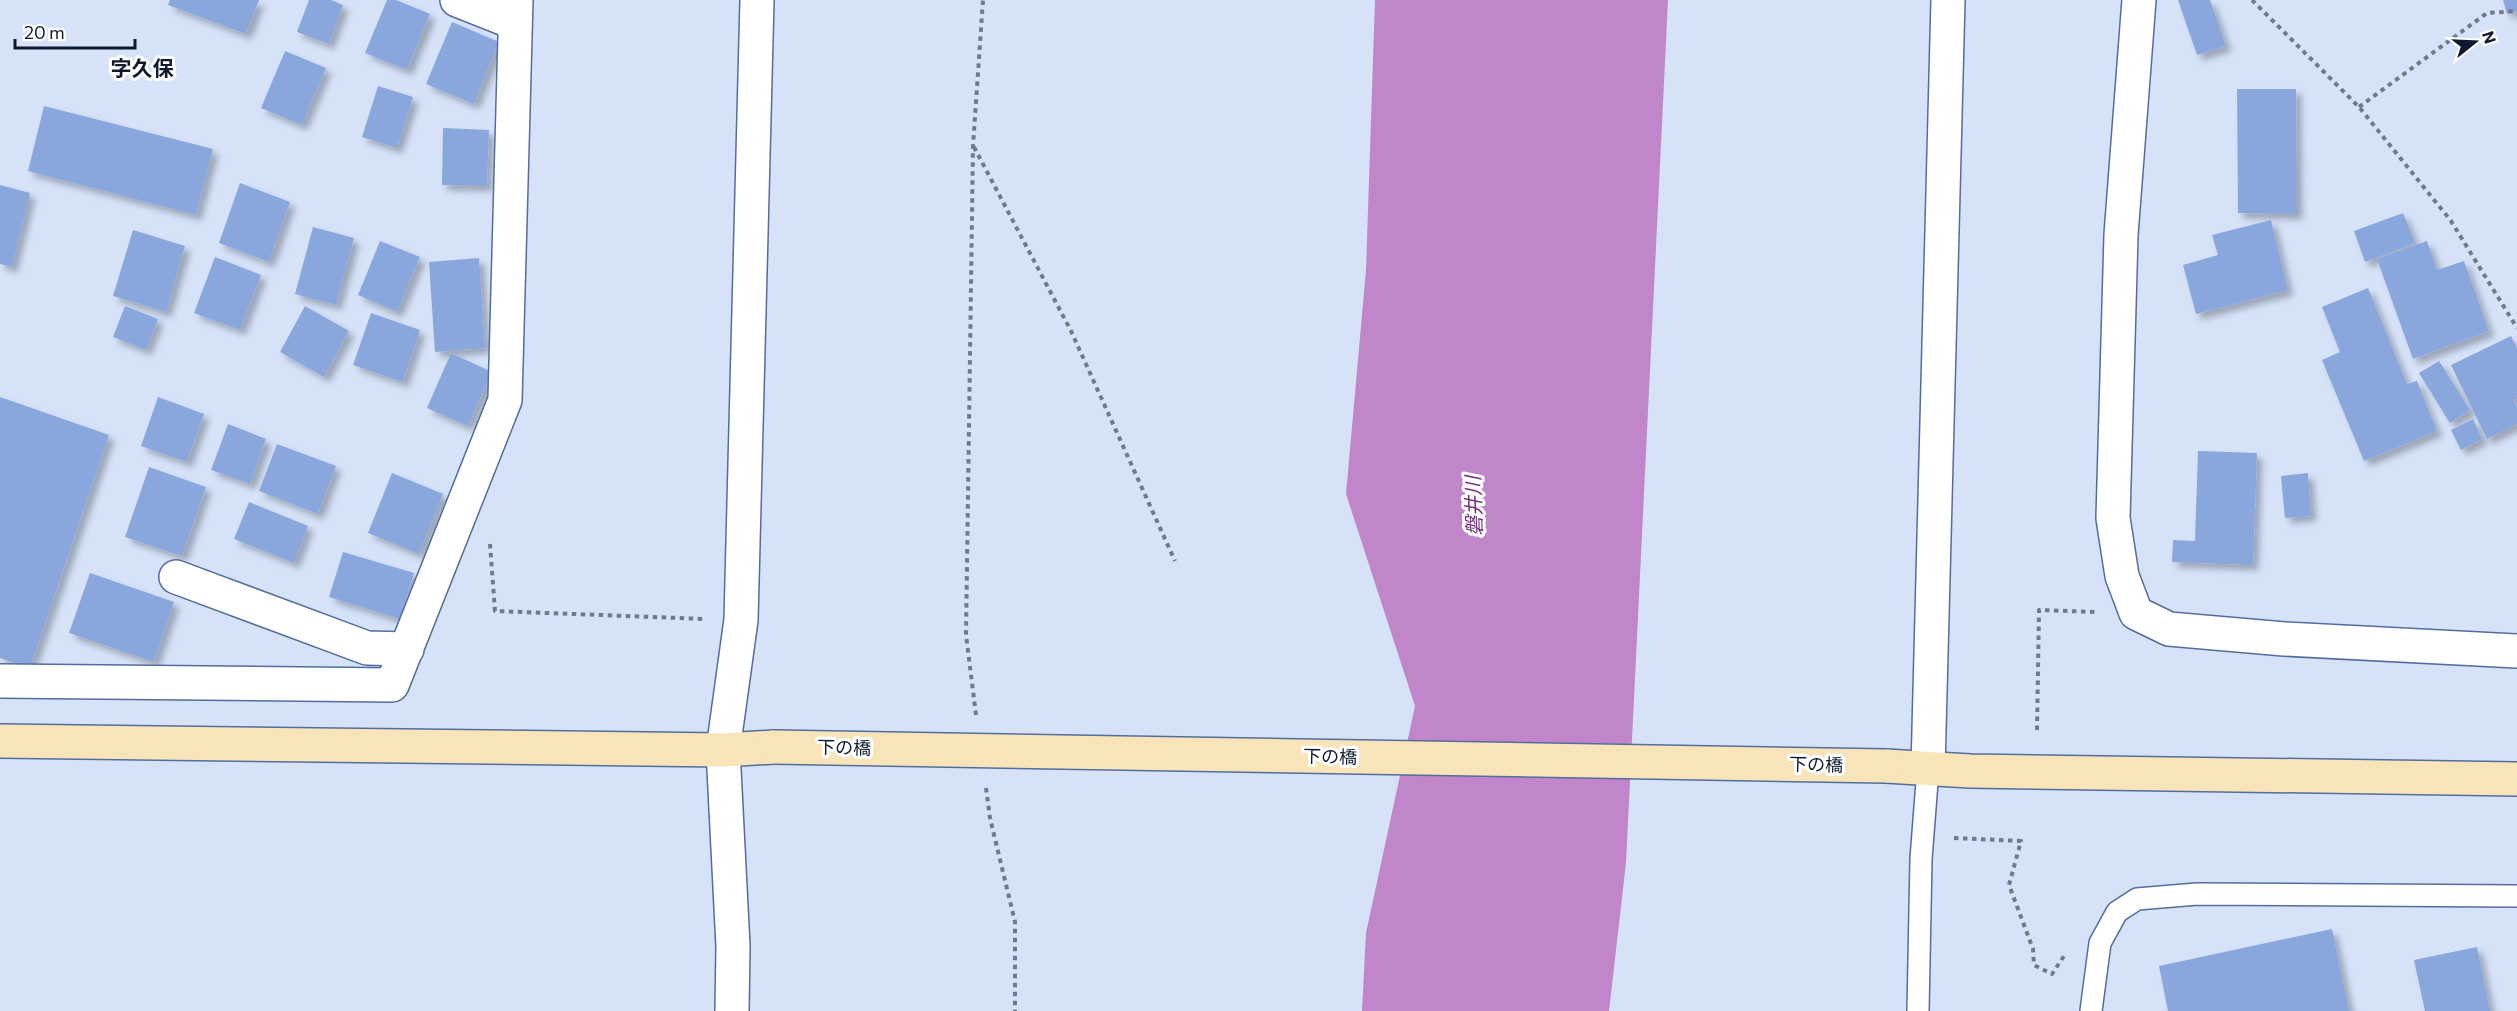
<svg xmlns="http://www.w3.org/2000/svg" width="2517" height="1011" font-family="Commissioner,'Noto Sans JP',sans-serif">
<defs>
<filter id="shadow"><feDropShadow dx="5.5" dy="5.5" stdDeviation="3" flood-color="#0004"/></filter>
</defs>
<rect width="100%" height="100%" fill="#d5e2f8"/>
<path fill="#c086c9" d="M1375 0H1668L1626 863 1609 1011H1362L1366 933 1415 706 1346 494 1366 270Z"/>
<path fill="#8aa7dd" filter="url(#shadow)" d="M170 0H259L246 34 168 5Z
M309 0H331L343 5 329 44 297 32Z
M387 0H396L430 14 407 70 365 53Z
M2178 0H2210L2226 46 2197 55Z
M2503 0H2517V11L2507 14Z
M452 22 499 42 474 104 426 84Z
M285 51 326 68 302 125 261 108Z
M378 86 413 97 397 148 362 137Z
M2237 89H2296L2297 214 2238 213Z
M44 106 213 149 196 215 28 171Z
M443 128 489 130 487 186 442 185Z
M240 183 290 202 269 262 219 243Z
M0 185 30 193 12 267 0 264Z
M2403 213 2415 243 2365 262 2354 231Z
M2271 220 2288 290 2196 314 2183 265 2218 255 2212 235Z
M313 227 354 238 336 305 295 294Z
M133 230 185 246 166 312 113 296Z
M380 241 420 257 397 312 358 295Z
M2427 241 2437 270 2464 261 2489 331 2413 359 2377 259Z
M215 257 261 275 240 330 194 313Z
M479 258 485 348 435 352 429 262Z
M2368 288 2407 384 2417 381 2437 431 2364 461 2322 360 2340 352 2322 307Z
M125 306 158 319 146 350 113 337Z
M305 306 349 331 324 377 280 352Z
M371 313 420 330 403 382 353 365Z
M2511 336 2517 348V399L2514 400 2517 407V424L2487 439 2451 365Z
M451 353 492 372 468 426 427 408Z
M2439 361 2470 410 2450 423 2419 373Z
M0 397 109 435 30 668 0 658Z
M158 397 204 414 187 462 141 446Z
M2473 419 2482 439 2461 450 2451 430Z
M228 424 266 439 250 484 211 470Z
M277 444 336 466 318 514 259 491Z
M2198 451 2257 453 2253 565 2172 562 2173 540 2195 541Z
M149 467 206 487 182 556 125 537Z
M392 473 443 494 419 554 368 533Z
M2308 473 2311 516 2285 518 2281 476Z
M249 502 308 526 294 563 234 539Z
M343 552 414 573 400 619 329 597Z
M90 573 174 602 154 662 69 633Z
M2332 929 2349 1011H2168L2159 966Z
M2477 947 2490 1011H2425L2414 960Z"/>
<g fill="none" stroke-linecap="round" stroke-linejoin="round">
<g stroke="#536d9f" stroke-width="24">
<path id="lane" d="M1918 1011 1921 859 1928 769
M2091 1011 2100 943 2117 912 2137 899 2197 894 2517 896"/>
</g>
<g stroke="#536d9f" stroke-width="36">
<path id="street" d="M457 0 515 23
M2139 0 2121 235 2113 518 2122 576 2136 613 2169 629 2284 639 2517 651
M176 577 367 648 407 649
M0 681 392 685 505 400 516 0
M1928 769 1948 0
M732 1011 733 946 723 750 741 620 757 0"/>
</g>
<g stroke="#536d9f" stroke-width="36">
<path id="secondary" d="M0 741 723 750 774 747
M1886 766 1970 771 2517 779"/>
</g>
<path stroke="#6d798e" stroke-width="4" stroke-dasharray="4.5 4.5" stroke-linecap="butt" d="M2252 0 2359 107 2451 221 2517 328
M2359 107 2487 13 2517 11
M974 147 1071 331 1175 561
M490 544 495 611 705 619
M976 715 966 635 973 146 983 0
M2037 730 2039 610 2096 612
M986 788 990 818 1015 922V1011
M1954 838 2021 841 2009 885 2033 949 2034 965 2052 974 2066 953"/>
<use href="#lane" stroke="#fff" stroke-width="21"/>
<use href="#street" stroke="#fff" stroke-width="33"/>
<use href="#secondary" stroke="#f7e5b9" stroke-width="33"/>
<g stroke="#536d9f" stroke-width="36" stroke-linecap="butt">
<path id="secondary-bridge" d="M774 747 1886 766"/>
</g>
<use href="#secondary-bridge" stroke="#f7e5b9" stroke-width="33"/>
</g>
<g text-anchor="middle" stroke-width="6" stroke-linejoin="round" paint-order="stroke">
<g font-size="18" fill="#0f1a2e" stroke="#fff">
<text transform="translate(844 748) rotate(1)" y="6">下の橋</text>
<text transform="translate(1330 757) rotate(1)" y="6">下の橋</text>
<text transform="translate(1816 765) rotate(1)" y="6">下の橋</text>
</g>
<g font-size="20" font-style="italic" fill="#732d7e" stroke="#fff">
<text transform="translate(1474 506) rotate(-92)" y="7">磐井川</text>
</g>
<g font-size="21" font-weight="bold" fill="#0f1a2e" stroke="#fff">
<text x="142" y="76">字久保</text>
</g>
</g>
<g transform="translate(2475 42) rotate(72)" stroke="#ffffff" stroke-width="4.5" paint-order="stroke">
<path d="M0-4.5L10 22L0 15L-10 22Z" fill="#0f1a2e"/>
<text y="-9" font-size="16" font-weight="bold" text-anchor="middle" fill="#0f1a2e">N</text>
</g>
<path d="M15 39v9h120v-9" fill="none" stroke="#0f1a2e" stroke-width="3"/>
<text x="24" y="39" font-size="18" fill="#0f1a2e" stroke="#ffffff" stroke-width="4.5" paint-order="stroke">20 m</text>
</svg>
